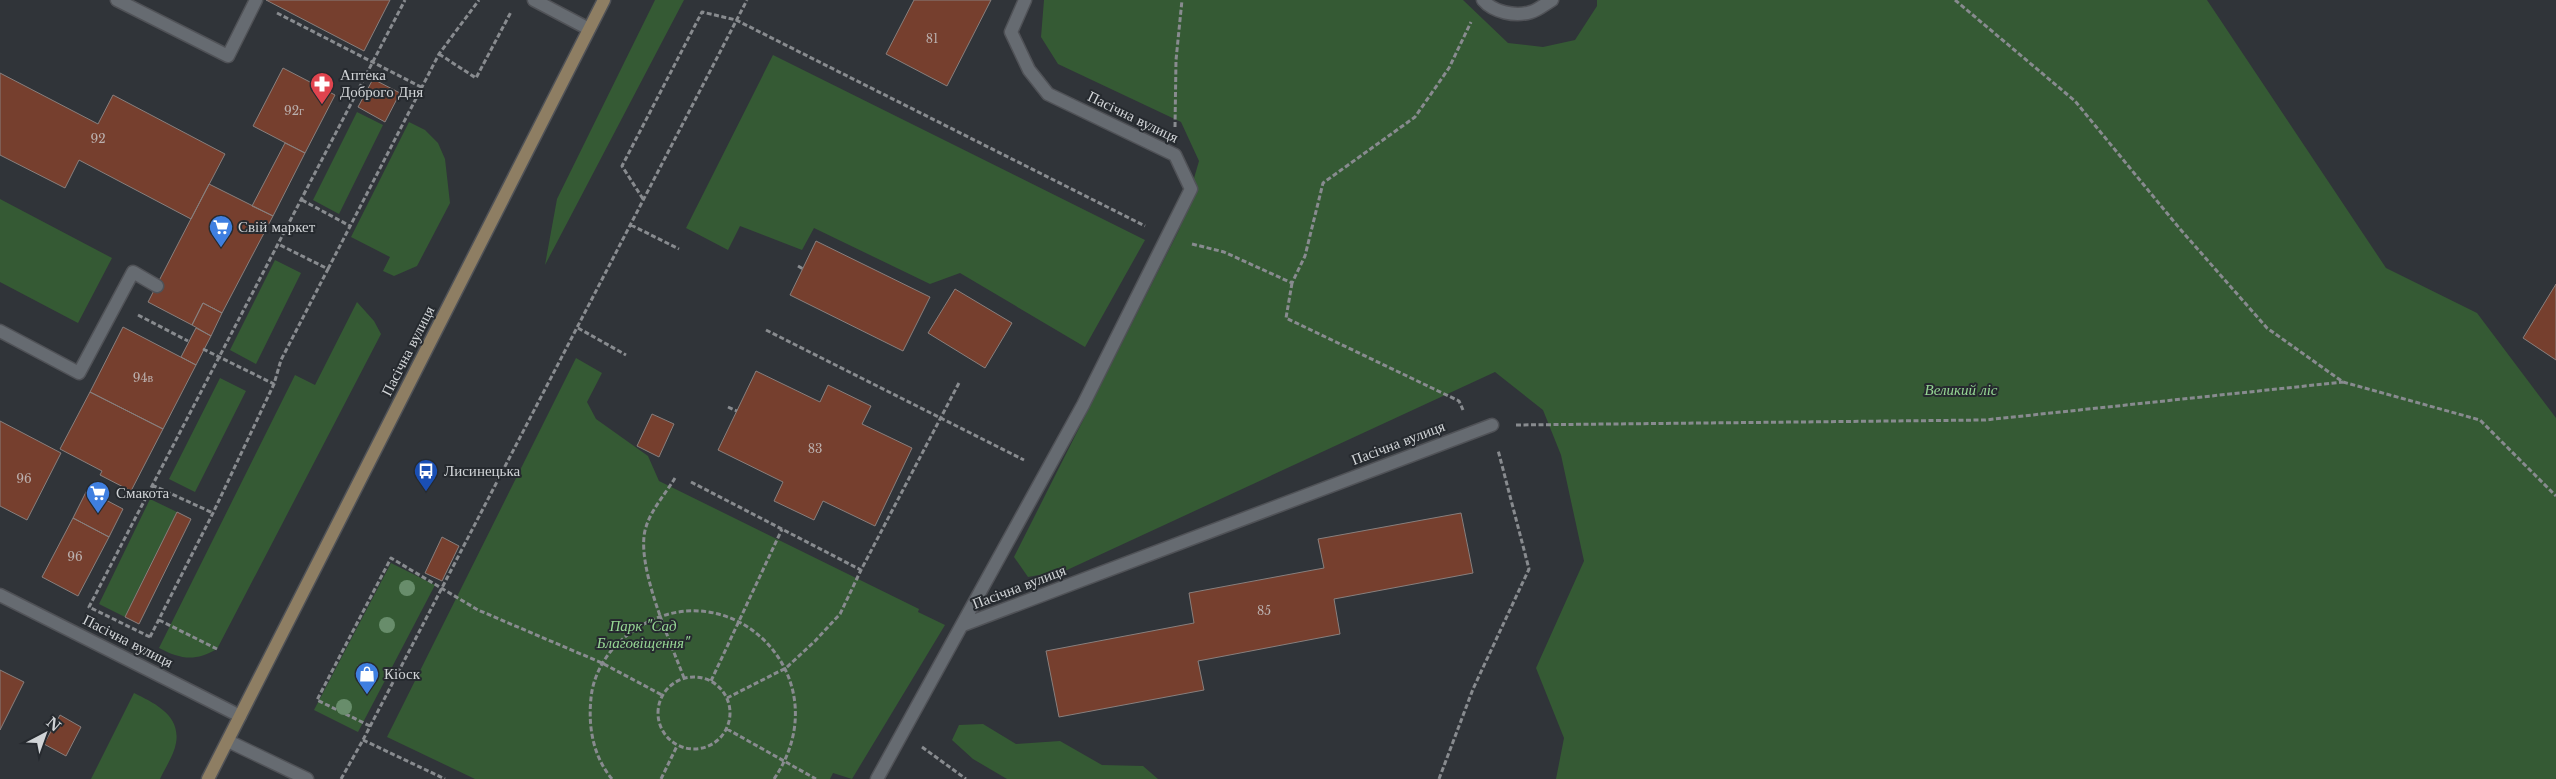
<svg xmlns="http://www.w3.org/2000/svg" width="2556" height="779" font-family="'Libre Baskerville',serif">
<rect width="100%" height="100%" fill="#303439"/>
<path fill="#355a34" d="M655 0H684L545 265 557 199Z
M1044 0H1463L1508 43 1543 47 1575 40 1597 6V0H2207L2386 268 2477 313 2556 418V779H1556L1564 738 1536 668 1584 561 1561 455 1543 410 1495 372 1067 570 1028 577 1014 557 1179 230 1199 161 1181 122 1058 64 1041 37Z
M773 55 1145 240 1085 347 960 273 930 284 814 228 802 250 740 226 728 250 686 228Z
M357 112 383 125 339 214 313 200Z
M409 122 425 130 438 143 445 159 450 203 417 266 394 276 383 271 390 257 351 237Z
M0 199 112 258 78 323 0 282Z
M275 260 301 273 256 364 230 350Z
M357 302 374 321 381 334 217 649C195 662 180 659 159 648L295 375 315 385Z
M576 358 602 373 587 402 596 419 648 456 659 481 919 609 918 612 945 625 852 779 833 773 830 779H475L387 737Z
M220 378 246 391 195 492 169 479Z
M150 499 177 512 125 617 99 604Z
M391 563 435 585 358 732 314 710Z
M134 693C154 703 181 715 176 743 174 755 165 768 160 779H91Z
M983 724 1016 744 1060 741 1102 765 1143 766 1158 779H1007L973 759 952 740 959 725Z"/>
<path fill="#763f2e" stroke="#887f7d" d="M266 0H390L364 51Z
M914 0H991L947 86 886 54Z
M283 68 335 95 305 153 253 126Z
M0 73 98 124 113 95 225 154 191 219 79 160 65 188 0 155Z
M373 79 400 93 385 122 358 107Z
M285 143 305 153 273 216 252 206Z
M209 184 273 216 222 313 203 303 192 325 148 302Z
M816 241 930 297 903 351 790 295Z
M2556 284V360L2523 338Z
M955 289 1012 323 985 368 928 333Z
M203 303 222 313 211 336 192 325Z
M123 327 196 365 163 429 90 392Z
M196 328 211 336 196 365 181 357Z
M756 371 820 402 828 385 871 406 862 424 912 448 875 526 823 501 814 520 774 501 783 482 718 450Z
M90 392 163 429 131 491 100 475 102 471 60 449Z
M652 414 674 424 659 457 637 446Z
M0 421 61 453 27 520 0 506Z
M87 490 123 509 109 537 73 518Z
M177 512 191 519 139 624 125 617Z
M1461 513 1473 573 1334 599 1340 634 1198 661 1204 690 1059 717 1046 651 1194 623 1189 593 1324 568 1318 539Z
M73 518 109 537 78 596 42 577Z
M442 537 459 546 442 581 425 573Z
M0 670 24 682 0 730Z
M60 715 81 727 66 756 44 744Z"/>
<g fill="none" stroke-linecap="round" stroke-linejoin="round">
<g stroke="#505257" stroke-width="15">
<path id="service" d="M117 0 228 56 256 0
M534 0 589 29
M0 331 79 373 133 272 157 286
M0 595 240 716
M963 625 1492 425
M877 779 1083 405 1191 189 1175 155 1048 94 1029 70 1011 32 1025 0"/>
</g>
<g stroke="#505257" stroke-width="15">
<path id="minor" d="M1483 0C1493 12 1515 17 1531 12 1538 10 1545 4 1552 0
M228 741 307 779"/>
</g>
<g stroke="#505257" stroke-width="15">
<path id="secondary" d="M208 779 604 0"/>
</g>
<path stroke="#888b8f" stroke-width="3" stroke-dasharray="5 2.5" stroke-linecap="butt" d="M1955 0 2075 101 2180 229 2267 328 2343 382 2480 420 2556 496
M277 13 421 87
M439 54 476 78 511 12
M1175 127 1176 60 1182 0
M643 199 622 166 702 12 736 20 1145 226
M302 200 350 226
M631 225 679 249
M1192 244 1224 252 1292 283 1305 256 1323 183 1415 117 1449 68 1471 22
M798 266 803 269
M328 269 439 54 479 0
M1292 283 1286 318 1459 401 1463 410
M138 315 188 341
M578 328 626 355
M766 330 1024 460
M203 349 274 384
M728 407 737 411
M1516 425 1985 420 2343 382
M675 478C666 493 651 510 646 527 634 563 671 643 684 678
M691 482 861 570 960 381
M152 485 213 513
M159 620 217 649
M150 637 89 607 405 0
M150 637 213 513 274 384 281 360 328 269 278 244
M658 713a36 36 0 1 1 72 0a36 36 0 1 1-72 0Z
M711 681 782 529
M727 698 786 668 815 641 840 614 861 570
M370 726 317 700 391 558 478 610 602 663 662 695
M727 729 816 779
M363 740 445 779
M922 747 966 779
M341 779 363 740 747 0
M612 779C593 756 588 727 591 698 593 675 607 651 625 637 721 558 846 673 774 779
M661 779 677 746
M1439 779 1473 689 1529 569 1498 450"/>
<use href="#service" stroke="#666b71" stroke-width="12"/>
<use href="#minor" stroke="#666b71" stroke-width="12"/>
<use href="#secondary" stroke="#8e7e63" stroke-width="12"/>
</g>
<g fill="#688d6b">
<circle cx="407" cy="588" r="8"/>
<circle cx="387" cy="625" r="8"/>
<circle cx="364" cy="671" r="8"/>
<circle cx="344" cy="707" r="8"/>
</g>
<defs>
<g id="pharmacy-pin" transform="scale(1.25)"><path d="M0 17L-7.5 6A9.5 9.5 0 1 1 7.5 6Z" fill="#e0444e" stroke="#262a2f"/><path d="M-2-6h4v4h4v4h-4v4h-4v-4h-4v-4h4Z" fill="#fff"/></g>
<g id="supermarket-pin" transform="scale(1.25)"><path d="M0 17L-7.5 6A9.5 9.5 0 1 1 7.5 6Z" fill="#3f7fe0" stroke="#262a2f"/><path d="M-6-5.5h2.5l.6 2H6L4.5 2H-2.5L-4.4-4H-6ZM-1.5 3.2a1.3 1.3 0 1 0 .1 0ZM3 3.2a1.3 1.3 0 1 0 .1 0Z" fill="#fff"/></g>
<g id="bus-pin" transform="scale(1.25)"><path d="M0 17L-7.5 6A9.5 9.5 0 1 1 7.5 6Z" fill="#1a4fb4" stroke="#262a2f"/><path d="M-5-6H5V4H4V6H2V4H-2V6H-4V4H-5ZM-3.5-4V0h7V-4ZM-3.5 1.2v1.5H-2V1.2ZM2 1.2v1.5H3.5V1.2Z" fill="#fff"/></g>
<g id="shop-pin" transform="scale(1.25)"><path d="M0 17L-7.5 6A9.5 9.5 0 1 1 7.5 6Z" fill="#3f7fe0" stroke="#262a2f"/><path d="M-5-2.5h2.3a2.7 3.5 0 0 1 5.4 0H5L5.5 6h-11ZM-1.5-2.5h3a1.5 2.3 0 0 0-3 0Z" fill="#fff"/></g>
</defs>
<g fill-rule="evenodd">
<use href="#pharmacy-pin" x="322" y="84"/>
<use href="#supermarket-pin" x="221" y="227"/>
<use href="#bus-pin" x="426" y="471"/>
<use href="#supermarket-pin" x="98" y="493"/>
<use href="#shop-pin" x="367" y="674"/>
</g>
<g text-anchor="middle" stroke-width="4" stroke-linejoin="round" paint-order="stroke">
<g font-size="12" fill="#baafad">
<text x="932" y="43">81</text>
<text x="294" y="115">92г</text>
<text x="98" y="143">92</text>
<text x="143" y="382">94в</text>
<text x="815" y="453">83</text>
<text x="24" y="483">96</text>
<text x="75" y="561">96</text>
<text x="1264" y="615">85</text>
</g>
<g font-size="15" fill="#d1d4d7" stroke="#262a2f" text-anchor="start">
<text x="340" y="80">Аптека<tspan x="340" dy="17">Доброго Дня</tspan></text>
<text x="238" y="232">Свій маркет</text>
<text x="444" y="476">Лисинецька</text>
<text x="116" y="498">Смакота</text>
<text x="384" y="679">Кіоск</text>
</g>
<g font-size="15" fill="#d1d4d7" stroke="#262a2f">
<text transform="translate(1133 117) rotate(26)" y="5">Пасічна вулиця</text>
<text transform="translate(408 351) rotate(-63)" y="5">Пасічна вулиця</text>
<text transform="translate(1398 443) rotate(-21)" y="5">Пасічна вулиця</text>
<text transform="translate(1019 587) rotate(-21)" y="5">Пасічна вулиця</text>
<text transform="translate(128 641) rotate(27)" y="5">Пасічна вулиця</text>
</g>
<g font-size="15" font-style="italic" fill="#96d694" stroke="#262a2f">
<text x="1961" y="395">Великий ліс</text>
<text x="643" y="631">Парк "Сад<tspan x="643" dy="17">Благовіщення"</tspan></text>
</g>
</g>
<g transform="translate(45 734) rotate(41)" stroke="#262a2f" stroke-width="4" paint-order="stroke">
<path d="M0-4L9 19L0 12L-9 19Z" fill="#d1d4d7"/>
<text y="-8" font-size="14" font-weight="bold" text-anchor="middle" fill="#d1d4d7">N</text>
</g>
</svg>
